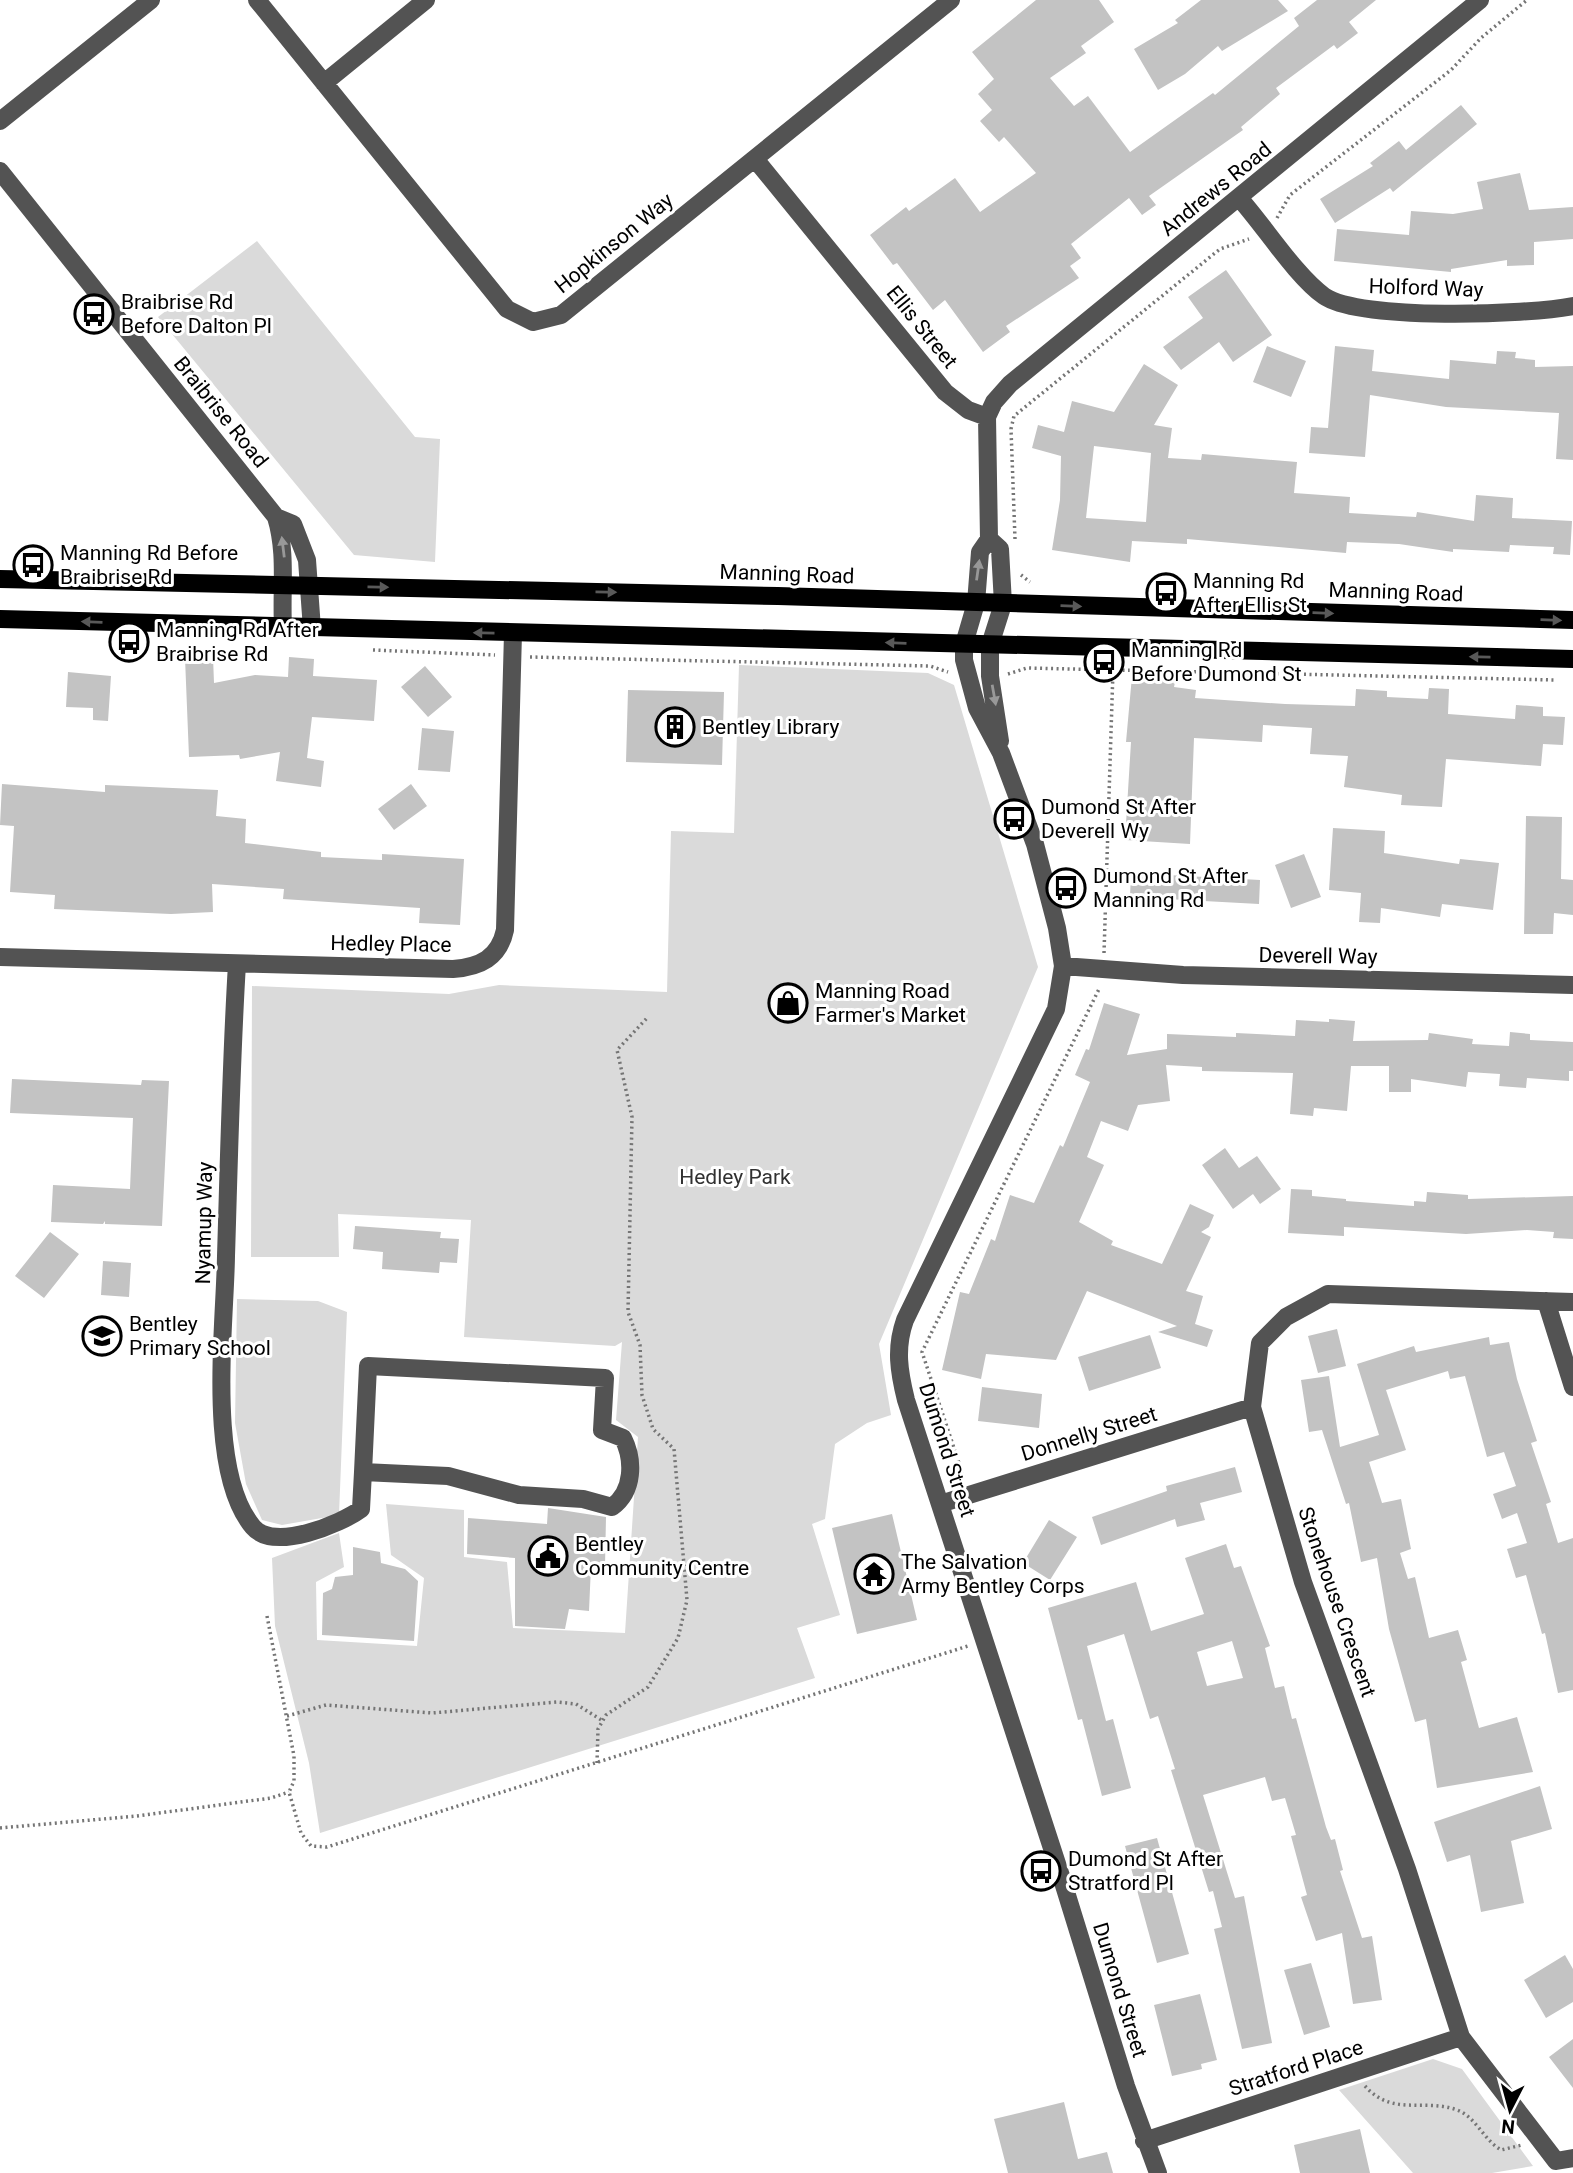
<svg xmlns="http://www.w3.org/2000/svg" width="1573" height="2173" font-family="Roboto,sans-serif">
<rect width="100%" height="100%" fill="#fff"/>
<path fill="#dadada" d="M257 241 415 437 440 439 435 562 354 555 158 317Z
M739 665 928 673 954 685 1038 967 879 1344 891 1415 867 1423 835 1444 825 1519 812 1524 840 1615 797 1628 815 1678 320 1833 309 1763 275 1626 272 1558 339 1533 344 1567 316 1582 317 1640 417 1646 424 1578 391 1555 386 1504 464 1510V1557L507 1562 513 1628 625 1633 638 1437 616 1420 622 1342 615 1346 464 1337 471 1220 338 1214 339 1257H251L252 986 449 994 499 985 667 992 671 831 734 833Z
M237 1299 318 1301 347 1312 339 1515 282 1525 262 1520 246 1484 235 1423Z
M1433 2059 1462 2069 1533 2166 1492 2173H1413L1339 2090Z"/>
<path fill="#c3c3c3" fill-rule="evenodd" d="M1036 0H1099L1114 22 1081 46 1086 53 1050 78 1074 106 1088 96 1130 152 1213 93 1215 95 1299 26 1294 18 1317 0H1376L1349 22 1358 33 1337 49 1334 45 1276 88 1280 94 1241 127 1243 130 1149 196 1156 205 1142 215 1129 198 1071 244 1081 258 1070 266 1079 278 1006 326 1010 332 983 352 945 300 933 310 897 263 893 265 870 235 906 207 909 211 955 178 980 212 1036 173 1004 137 999 142 980 121 992 110 978 94 994 79 972 52Z
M1201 0H1278L1288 11 1222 51 1218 46 1185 74 1158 90 1134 49 1178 23 1175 20Z
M1461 105 1477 124 1393 192 1390 188 1335 223 1320 199 1373 166 1370 163 1399 141 1406 150Z
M1520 173 1529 210 1573 207V239L1534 242V265L1507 266V260L1451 269V272L1334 261 1337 229 1409 235 1411 211 1453 214 1483 209 1477 182Z
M1226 270 1272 335 1233 362 1219 342 1181 370 1163 347 1203 318 1188 297Z
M1267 346 1306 361 1291 397 1253 382Z
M1335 346 1374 350 1372 371 1449 379 1450 360 1496 364 1497 351 1516 352 1515 358 1535 360V367L1573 366V460L1556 459 1559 413 1446 407 1370 395 1365 457 1309 453 1311 427 1328 428Z
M1144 364 1178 385 1154 425 1172 428 1168 458 1201 460 1202 454 1297 462 1294 493 1350 497 1349 513 1416 517 1417 512 1474 521 1476 495 1513 498 1512 518 1572 521 1570 555 1553 554 1554 547 1510 545 1509 552 1453 549V552L1399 544 1347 542 1346 553 1187 539V544L1132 541 1130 562 1052 550 1060 500 1061 456 1032 448 1038 425 1064 432 1072 401 1114 412ZM1094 446 1151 453 1146 522 1086 518Z
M213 657 214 683 255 675 288 677 289 657 314 659 313 676 377 680 374 721 312 717 307 758 324 761 321 787 276 781 280 752 240 759 239 755 189 757 185 658Z
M425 666 452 697 428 717 401 687Z
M68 672 111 676 108 721 93 720V708L66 707Z
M1132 676 1175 682 1174 687 1196 690 1195 698 1285 704 1355 706 1356 689 1387 691V697L1428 699 1429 688 1449 689 1448 714 1515 719 1516 705 1543 707V716L1565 717 1563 745 1543 744 1541 766 1446 759 1442 807 1401 805 1402 795 1344 787 1348 756 1310 754 1312 728 1263 725 1262 742 1194 738 1190 844 1125 840 1131 742H1126Z
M628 690 724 692 722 765 626 762Z
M422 728 454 731 450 772 418 770Z
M2 784 105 792V785L218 790 216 816 246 819 245 843 321 852V857L382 860V854L464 859 460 925 419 923 420 908 283 899 284 889 212 884 213 912 171 914 54 909 55 895 10 892 14 826 0 825Z
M411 784 427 806 394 830 378 809Z
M1526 816 1562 817 1561 879 1573 880V915L1554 913 1553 934H1524Z
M1333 828 1385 831 1384 853 1459 864 1460 859 1499 863 1493 910 1442 904 1440 917 1381 908 1380 923 1359 922 1361 893 1329 890Z
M1304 854 1321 897 1291 908 1275 865Z
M1131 873 1260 880 1259 904 1130 897Z
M1104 1003 1140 1014 1127 1055 1167 1049V1034L1236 1037V1033L1295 1036 1296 1020 1329 1022V1019L1355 1021 1353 1041 1428 1040 1429 1033 1473 1039 1472 1044 1509 1046 1510 1032 1530 1034V1040L1573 1042V1071H1569V1081L1527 1078 1526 1088 1499 1086 1500 1074 1468 1072 1466 1087 1411 1079V1092H1389V1066H1351L1347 1111 1314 1108 1313 1116 1290 1114 1293 1073 1202 1071V1067L1166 1065 1170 1101 1138 1105 1128 1131 1101 1121 1087 1157 1104 1165 1079 1222 1113 1241 1111 1245 1162 1264 1190 1204 1214 1215 1209 1227 1201 1232 1211 1237 1186 1291 1203 1296 1195 1324 1213 1330 1207 1347 1158 1332 1177 1326 1087 1291 1056 1360 986 1354 981 1379 942 1370 960 1292 969 1294 991 1239 995 1241 1010 1195 1034 1203 1060 1145 1063 1147 1090 1082 1075 1075 1086 1049 1089 1050Z
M12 1079 141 1085 142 1080 169 1081 162 1226 105 1224V1221L103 1224 51 1222 53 1185 130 1189 133 1118 10 1113Z
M1225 1148 1239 1168 1257 1156 1281 1189 1260 1204 1253 1194 1233 1209 1202 1165Z
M1291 1189 1312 1190V1196L1346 1199V1201L1414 1206V1201L1426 1202 1427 1192 1468 1195V1199L1573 1196V1239L1553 1238 1554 1232 1527 1230 1466 1234 1344 1227V1236L1288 1233Z
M355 1226 441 1232 440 1238 459 1239 457 1263 440 1262 439 1273 382 1269 383 1252 353 1249Z
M50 1232 79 1254 44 1298 15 1276Z
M103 1261 131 1263 129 1297 101 1295Z
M1337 1329 1346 1366 1318 1373 1308 1336Z
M1150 1335 1161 1368 1089 1391 1078 1357Z
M1489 1337 1490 1345 1509 1342 1517 1379 1537 1441 1531 1443 1551 1502 1546 1504 1558 1543 1573 1538V1690L1558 1693 1545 1633 1542 1634 1526 1575 1516 1578 1507 1549 1527 1543 1517 1513 1502 1519 1493 1494 1516 1486 1504 1452 1487 1457 1465 1376 1450 1379 1448 1371 1386 1390 1406 1450 1369 1462 1382 1503 1401 1499 1411 1549 1400 1553 1408 1579 1415 1577 1429 1638 1458 1630 1467 1660 1461 1662 1479 1728 1517 1717 1533 1772 1437 1788 1426 1719 1415 1722 1389 1629 1377 1558 1361 1562 1349 1503 1346 1504 1322 1430 1309 1432 1301 1380 1329 1376 1340 1447 1379 1435 1357 1364 1414 1346 1416 1352Z
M982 1387 1042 1394 1039 1428 978 1421Z
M1235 1467 1242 1492 1200 1503 1205 1520 1177 1527 1175 1519 1101 1545 1092 1517 1167 1491 1166 1486Z
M548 1508 606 1517 605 1566H591L589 1611 569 1609 565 1629 515 1626V1558L467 1554 468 1518 547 1524Z
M892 1514 917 1620 857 1634 832 1528Z
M1049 1520 1077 1537 1050 1580 1023 1563Z
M1226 1544 1234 1568 1241 1566 1270 1646 1265 1648 1275 1688 1284 1686 1292 1719 1296 1718 1326 1827 1331 1840 1335 1839 1343 1870 1340 1871 1362 1938 1372 1936 1382 2000 1353 2004 1342 1933 1316 1941 1301 1897 1307 1895 1291 1836 1296 1835 1285 1798 1272 1801 1265 1777 1203 1795 1235 1898 1244 1896 1272 2043 1242 2049 1214 1929 1222 1927 1213 1891 1209 1892 1171 1770 1175 1769 1158 1716 1150 1719 1124 1634 1087 1646 1106 1721 1113 1719 1131 1788 1102 1796 1082 1719 1078 1720 1048 1608 1136 1582 1151 1631 1204 1614 1185 1558ZM1232 1641 1243 1678 1207 1686 1197 1652Z
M353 1547 380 1552 381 1563 405 1569 418 1581 414 1641 322 1635 323 1593 332 1589 335 1577 353 1575Z
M1540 1786 1552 1829 1511 1841 1524 1903 1481 1912 1470 1855 1447 1862 1434 1822Z
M1157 1838 1189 1954 1157 1963 1125 1846Z
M1565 1955 1573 1969V2002L1546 2018 1524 1980Z
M1311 1963 1330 2027 1304 2035 1284 1970Z
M1200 1994 1217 2060 1201 2064 1202 2069 1172 2076 1154 2005Z
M1573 2039V2088L1549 2057Z
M1064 2102 1078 2159 1107 2152 1113 2173H1008L994 2119Z
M1360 2129 1370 2173H1300L1294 2145Z"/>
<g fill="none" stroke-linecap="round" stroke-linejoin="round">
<path stroke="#757575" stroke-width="3.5" stroke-dasharray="2 3.5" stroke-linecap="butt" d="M1277 218 1290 195 1451 70 1481 38 1527 0
M1015 539 1011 429 1014 416 1220 249 1249 239
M1021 575 1030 582
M373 650 495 655
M530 657 930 666 948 672
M1008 674 1027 668 1556 680
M1104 953 1113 670
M964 1478 922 1352 1100 987
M267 1616 294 1756V1781L289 1792 301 1833 311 1846 327 1847 968 1646
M287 1716 326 1705 432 1713 557 1702 576 1704 603 1721
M597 1763 598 1729 606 1715 648 1687 678 1638 687 1600 674 1449 653 1429 642 1395 640 1345 628 1312 632 1117 617 1050 648 1017
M0 1828 137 1816 271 1798 289 1792
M1036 1867 1041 1885
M1365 2086C1392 2117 1425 2098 1457 2110 1476 2117 1483 2139 1501 2150L1522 2145"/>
<path stroke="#535353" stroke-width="18" d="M257 0 507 309 533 322 561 315 951 0
M324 83 426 0
M0 121 151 0
M755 159 945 392 968 410 987 417 989 539 980 552 976 603 964 644V660L977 708 1001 753 1035 844 1057 928 1063 966 1056 1009 905 1320C895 1348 899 1372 906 1400L1062 1879 1126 2086 1158 2173
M0 171 276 517C287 553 281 589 283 627
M1240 199C1265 227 1296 276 1324 296 1360 321 1527 315 1573 306
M987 417 994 402 1010 384 1480 0
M276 517 293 524 307 560 312 629
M989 539 1000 549 1003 604 990 645V676L1000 741
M0 957 453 969C480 967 499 958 505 930L513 633
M237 964C231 1062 229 1159 226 1256 225 1326 206 1471 253 1527 274 1552 341 1524 361 1509L363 1472
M1063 966 1183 975 1573 985
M1546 1301 1573 1387
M1573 1302 1328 1294 1286 1317 1260 1343 1252 1407 1303 1582 1407 1869 1461 2037 1556 2161 1573 2158
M368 1366 605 1378 602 1430 623 1438C634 1460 634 1491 612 1507L583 1499 519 1495 448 1476 363 1472Z
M940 1504 1252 1407
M1144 2141 1461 2037"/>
<path stroke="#000" stroke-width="18" d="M0 579 778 596 1573 620
M0 619 1573 659"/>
</g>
<defs><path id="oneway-solid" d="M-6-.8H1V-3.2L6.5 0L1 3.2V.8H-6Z" transform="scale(1.75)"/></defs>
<g fill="#989898">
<use href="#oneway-solid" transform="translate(283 547) rotate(-97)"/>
<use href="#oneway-solid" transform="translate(978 570) rotate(-82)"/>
<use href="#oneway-solid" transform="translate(994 695) rotate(80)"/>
</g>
<g fill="#595959">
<use href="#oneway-solid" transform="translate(378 587) rotate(1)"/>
<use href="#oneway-solid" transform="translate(606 592) rotate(1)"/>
<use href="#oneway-solid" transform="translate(1071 606) rotate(2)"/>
<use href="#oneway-solid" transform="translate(1323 613) rotate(2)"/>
<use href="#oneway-solid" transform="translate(1551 620) rotate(2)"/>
<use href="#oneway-solid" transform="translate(92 622) rotate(-178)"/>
<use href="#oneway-solid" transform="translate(484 633) rotate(-179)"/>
<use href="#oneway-solid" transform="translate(896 643) rotate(-178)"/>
<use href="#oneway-solid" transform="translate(1480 657) rotate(-179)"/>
</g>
<defs>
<g id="bus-ring" transform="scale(2.0125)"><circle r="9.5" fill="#fff" stroke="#000" stroke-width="1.5"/><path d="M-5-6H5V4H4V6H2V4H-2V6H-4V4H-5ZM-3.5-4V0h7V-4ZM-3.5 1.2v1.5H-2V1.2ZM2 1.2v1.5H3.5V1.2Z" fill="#000"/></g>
<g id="building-ring" transform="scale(2.0125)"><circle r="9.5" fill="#fff" stroke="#000" stroke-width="1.5"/><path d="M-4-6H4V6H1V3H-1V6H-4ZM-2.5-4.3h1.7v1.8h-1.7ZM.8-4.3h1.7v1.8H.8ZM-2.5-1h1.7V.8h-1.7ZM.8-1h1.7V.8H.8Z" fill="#000"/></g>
<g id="shop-ring" transform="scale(2.0125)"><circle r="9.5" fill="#fff" stroke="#000" stroke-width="1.5"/><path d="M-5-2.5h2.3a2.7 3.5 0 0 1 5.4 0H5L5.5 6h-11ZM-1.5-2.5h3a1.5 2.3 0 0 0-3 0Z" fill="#000"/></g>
<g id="school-ring" transform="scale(2.0125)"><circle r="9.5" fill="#fff" stroke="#000" stroke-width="1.5"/><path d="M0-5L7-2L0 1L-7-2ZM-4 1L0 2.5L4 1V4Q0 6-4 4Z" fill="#000"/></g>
<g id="civic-ring" transform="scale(2.0125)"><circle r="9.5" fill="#fff" stroke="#000" stroke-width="1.5"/><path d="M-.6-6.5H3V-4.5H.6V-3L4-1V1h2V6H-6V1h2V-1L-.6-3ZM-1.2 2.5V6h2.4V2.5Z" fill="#000"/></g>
<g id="temple-ring" transform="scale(2.0125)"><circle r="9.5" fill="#fff" stroke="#000" stroke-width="1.5"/><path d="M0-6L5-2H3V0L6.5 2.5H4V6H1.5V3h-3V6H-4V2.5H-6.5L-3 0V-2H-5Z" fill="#000"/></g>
</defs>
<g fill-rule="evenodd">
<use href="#bus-ring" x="94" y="314"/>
<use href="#bus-ring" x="33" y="565"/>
<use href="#bus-ring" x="1166" y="593"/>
<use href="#bus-ring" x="129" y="642"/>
<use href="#bus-ring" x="1104" y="662"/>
<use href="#building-ring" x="675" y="727"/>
<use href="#bus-ring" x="1014" y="819"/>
<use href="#bus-ring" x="1066" y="888"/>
<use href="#shop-ring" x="788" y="1003"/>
<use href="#school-ring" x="102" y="1336"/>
<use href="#civic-ring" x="548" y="1556"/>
<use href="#temple-ring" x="874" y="1574"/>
<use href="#bus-ring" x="1041" y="1871"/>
</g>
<g text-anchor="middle" stroke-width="6" stroke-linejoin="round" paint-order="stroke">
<g font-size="21" fill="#000" stroke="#fff">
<text transform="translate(1216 189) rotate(-39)" y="7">Andrews Road</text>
<text transform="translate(614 243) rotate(-39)" y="7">Hopkinson Way</text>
<text transform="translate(1426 288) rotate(2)" y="7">Holford Way</text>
<text transform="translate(922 327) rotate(51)" y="7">Ellis Street</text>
<text transform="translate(221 412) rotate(51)" y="7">Braibrise Road</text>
<text transform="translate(787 574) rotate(2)" y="7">Manning Road</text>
<text transform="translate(1396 592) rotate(2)" y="7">Manning Road</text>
<text transform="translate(391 944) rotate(1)" y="7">Hedley Place</text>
<text transform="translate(1318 956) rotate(1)" y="7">Deverell Way</text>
<text transform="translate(204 1223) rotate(-89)" y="7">Nyamup Way</text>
<text transform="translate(1089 1434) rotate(-17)" y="7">Donnelly Street</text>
<text transform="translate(947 1450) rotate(72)" y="7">Dumond Street</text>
<text transform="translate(1337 1602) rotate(71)" y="7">Stonehouse Crescent</text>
<text transform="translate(1120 1990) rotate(73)" y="7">Dumond Street</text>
<text transform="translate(1296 2068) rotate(-18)" y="7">Stratford Place</text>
</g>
<g font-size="21" fill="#000" stroke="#fff" text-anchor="start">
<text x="121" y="309">Braibrise Rd<tspan x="121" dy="24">Before Dalton Pl</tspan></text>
<text x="60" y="560">Manning Rd Before<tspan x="60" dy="24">Braibrise Rd</tspan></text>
<text x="1193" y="588">Manning Rd<tspan x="1193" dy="24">After Ellis St</tspan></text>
<text x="156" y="637">Manning Rd After<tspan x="156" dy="24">Braibrise Rd</tspan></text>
<text x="1131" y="657">Manning Rd<tspan x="1131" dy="24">Before Dumond St</tspan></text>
<text x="702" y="734">Bentley Library</text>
<text x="1041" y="814">Dumond St After<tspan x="1041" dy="24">Deverell Wy</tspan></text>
<text x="1093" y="883">Dumond St After<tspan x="1093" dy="24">Manning Rd</tspan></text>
<text x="815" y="998">Manning Road<tspan x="815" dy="24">Farmer's Market</tspan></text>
<text x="129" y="1331">Bentley<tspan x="129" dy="24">Primary School</tspan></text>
<text x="575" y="1551">Bentley<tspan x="575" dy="24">Community Centre</tspan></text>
<text x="901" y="1569">The Salvation<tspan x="901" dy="24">Army Bentley Corps</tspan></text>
<text x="1068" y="1866">Dumond St After<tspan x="1068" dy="24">Stratford Pl</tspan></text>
</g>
<g font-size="21" fill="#313131" stroke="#fff">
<text x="735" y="1184">Hedley Park</text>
</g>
</g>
<g transform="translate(1510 2110) rotate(186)" stroke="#ffffff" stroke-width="5" paint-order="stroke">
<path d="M0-5L12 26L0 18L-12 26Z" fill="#000000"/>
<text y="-10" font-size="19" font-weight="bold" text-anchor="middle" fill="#000000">N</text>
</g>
</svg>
